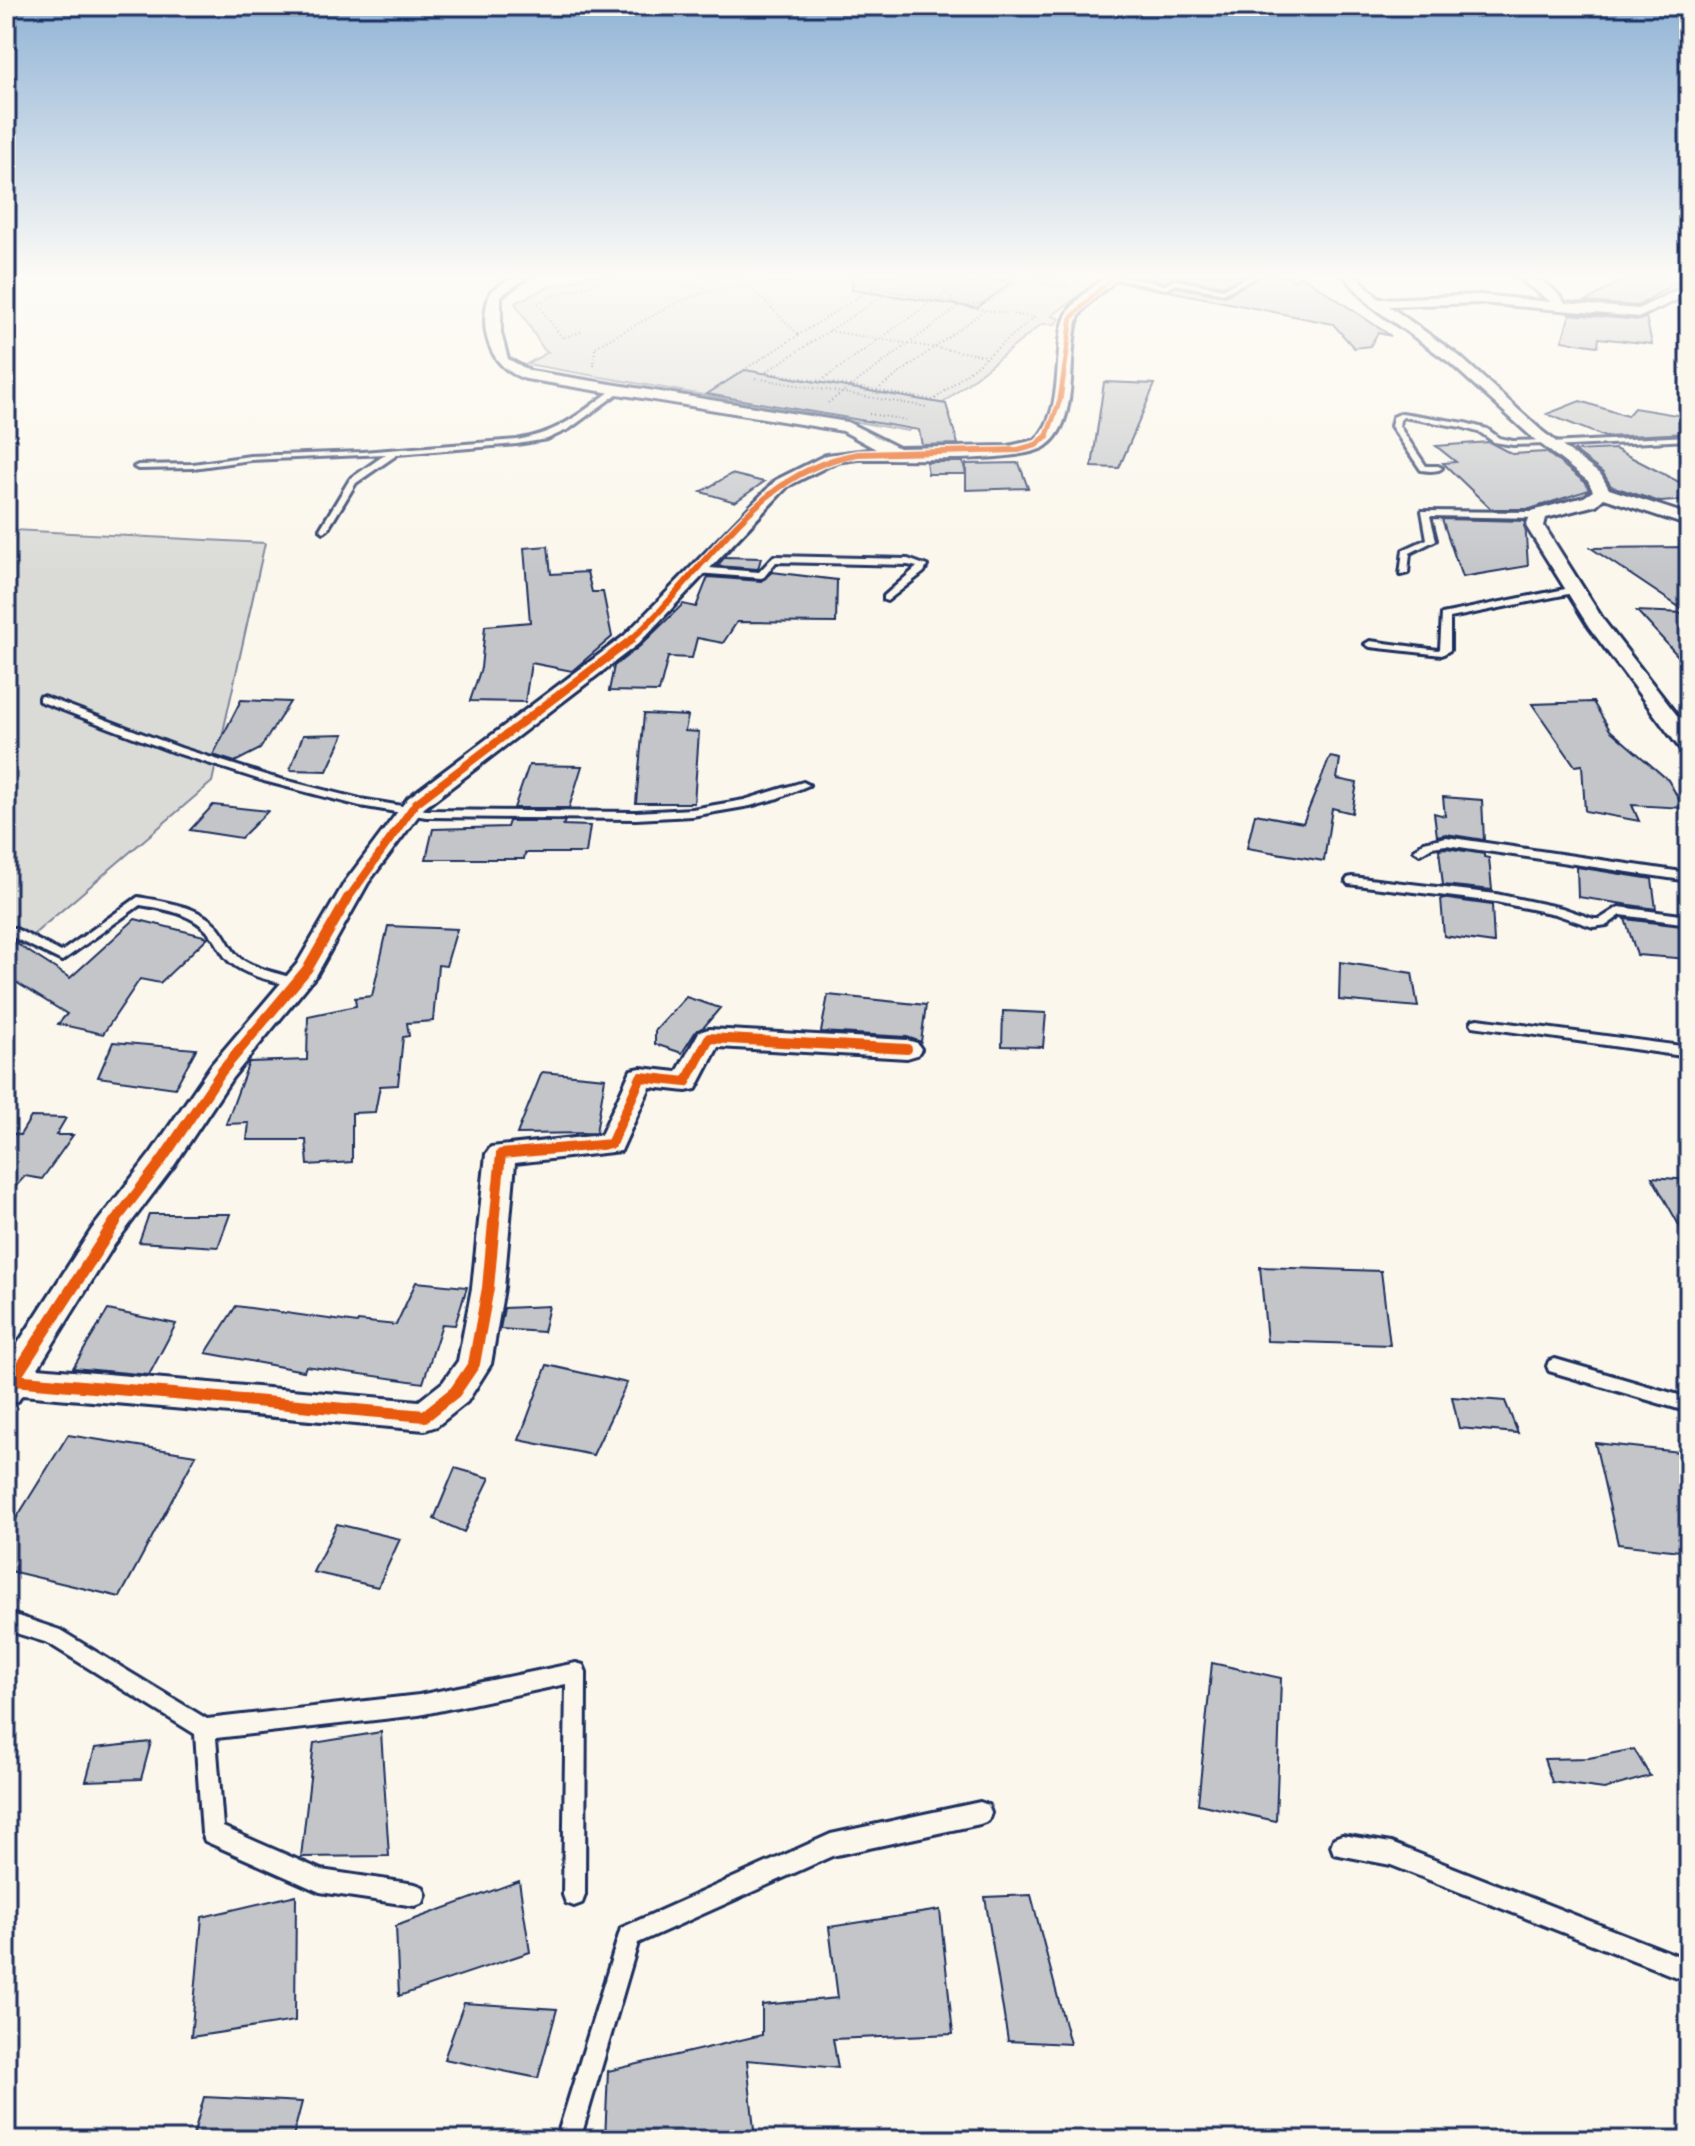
<svg xmlns="http://www.w3.org/2000/svg" width="1695" height="2146" font-family="Itim,sans-serif">
<rect width="100%" height="100%" fill="#fbf7ec"/>
<filter id="ink" filterUnits="userSpaceOnUse"><feTurbulence type="fractalNoise" baseFrequency=".0125" numOctaves="2"/><feDisplacementMap in="SourceGraphic" scale="16" xChannelSelector="R" yChannelSelector="G"/><feConvolveMatrix kernelMatrix="1 2 1 2 8 2 1 2 1" color-interpolation-filters="sRGB"/></filter>
<g filter="url(#ink)">
<path fill="#dadad7" stroke="#7a849a" stroke-width="2" d="M587 275H1106L1052 316 1060 319 1055 324H1042L908 431 527 364 548 352 544 350 515 303 552 285 569 283Z
M13 530 265 543 212 782 6 958V535Z"/>
<path fill="#c3c5c9" stroke="#1b2f5e" stroke-width="2" d="M853 275H960L1012 282 977 308 852 290Z
M1150 275H1247L1223 286 1176 277 1165 282 1150 279Z
M1263 275H1286L1295 281 1301 275 1391 336 1378 333 1370 346 1354 348 1333 324 1169 291 1176 287 1225 296Z
M1631 275H1689L1637 306 1585 302Z
M1570 314 1640 320 1646 317 1652 344 1599 338 1598 346 1562 341Z
M745 370 946 404 958 444 922 445 919 430 707 394Z
M1104 382 1155 384 1119 468 1092 467Z
M1580 401 1627 416 1634 408 1689 417V433L1605 437 1547 414Z
M1489 442 1512 454 1546 452 1586 483 1589 490 1530 509H1491L1443 463 1456 462 1436 446Z
M1615 449 1689 487V500L1660 502 1611 486 1603 473 1574 451Z
M926 462H963L966 474H928Z
M1019 463 1028 488 966 490V464Z
M731 474 764 482 735 502 701 492Z
M1442 519 1525 521 1528 566 1462 577Z
M548 546 551 574 587 572 592 592H603L612 637 572 671 531 663 525 702 470 701 481 668 485 626 530 622 524 548Z
M1689 547V668L1637 611 1688 613 1591 548Z
M725 557 761 558 758 569 717 566Z
M772 572 837 580 836 623 737 622 723 643 697 638 692 658 668 657 659 692 609 691 614 666 640 646 683 604 696 607 708 577 761 581Z
M241 700 290 702 260 749 235 762 213 755Z
M1593 702 1610 730 1668 780 1684 808 1632 805 1639 821 1585 811 1582 765 1575 766 1532 704Z
M644 714 688 716 685 731 699 732 694 803H636Z
M344 734 327 771 290 770 303 735Z
M1330 757 1340 759 1337 779 1357 783 1352 813 1332 808 1324 861 1247 848 1255 814 1303 823Z
M529 765 582 766 569 808H514Z
M1443 797 1482 800 1484 840 1446 834 1437 836 1434 813 1445 816Z
M213 805 268 811 241 838 190 830Z
M509 821H565L563 825 590 826 586 853H525L524 859H426L433 829 507 827Z
M1446 848 1484 854V857L1489 858 1492 890 1443 885 1439 849Z
M1577 867 1652 879 1656 909 1578 897Z
M1441 898 1492 905 1494 943 1444 936Z
M135 919 208 937 160 983 140 979 103 1034 58 1024 67 1014 6 976V937L70 978Z
M1625 919 1689 927V959L1637 955Z
M388 926 457 929 446 966 438 965 433 1021 407 1023 409 1036 403 1037 398 1085 380 1086 375 1112 352 1113V1162L308 1165 306 1140H247L249 1123 226 1124 249 1062 307 1060 308 1016 356 1006 355 998 372 996Z
M1340 962 1412 973 1418 1007 1339 1000Z
M828 995 926 1005 921 1042 907 1037 821 1032Z
M686 997 720 1008 704 1027 696 1031 682 1053 655 1044V1031Z
M1003 1011 1046 1013 1043 1047 1002 1046Z
M113 1042 196 1049 175 1088 98 1077Z
M542 1072 605 1078 596 1133 517 1134Z
M31 1117 66 1118 56 1135H73L42 1179 25 1176 6 1197V1132L20 1135Z
M1652 1177 1689 1180V1243Z
M149 1214H230L218 1247 139 1242Z
M1260 1267 1381 1271 1390 1345 1267 1341Z
M416 1282 467 1287 455 1325 442 1324 423 1383 306 1366 304 1371 206 1353 236 1306 357 1323 358 1321 396 1325Z
M549 1306 543 1332 500 1329 504 1308Z
M108 1310 176 1324 149 1375 73 1368Z
M547 1365 627 1383 593 1455 519 1440Z
M1452 1397 1505 1401 1518 1433 1459 1428Z
M68 1435 196 1455 120 1597 6 1570V1535Z
M1595 1443 1689 1453V1552L1618 1544Z
M455 1468 490 1478 464 1532 434 1519Z
M337 1524 400 1539 378 1587 313 1572Z
M1212 1663 1281 1678 1276 1821 1198 1804Z
M381 1732 389 1856 301 1857 314 1743Z
M151 1742 141 1779 86 1781 95 1748Z
M1634 1749 1650 1776 1604 1789 1552 1782 1544 1759 1589 1758Z
M519 1881 530 1952 399 1996 396 1926Z
M296 1895 295 2021 191 2037 202 1917Z
M1031 1895 1070 2044 1008 2041 985 1897Z
M940 1910 953 2034 833 2039 838 2068 747 2060 755 2140H605L608 2071 762 2035V2005L838 1998 829 1927Z
M464 2003 557 2009 538 2078 444 2059Z
M204 2097 302 2102 292 2140H192Z"/>
<g fill="none" stroke-linecap="round" stroke-linejoin="round">
<g stroke="#1b2f5e" stroke-width="6">
<path id="service" d="M1112 275 1165 285 1175 280 1223 289 1253 275H1260L1224 293 1176 284 1166 289 1110 278Z
M614 389 621 391 569 429 547 439 517 444 398 454 356 483 328 529 324 532 320 529 350 479 386 454 250 460 193 468 138 469 134 467 138 465 193 464 250 456 362 452 517 440C561 432 579 414 614 389Z
M1402 413 1465 423 1487 429 1499 438 1513 441 1546 440 1549 443 1689 436V440L1551 447 1548 444 1513 445 1494 442 1481 433 1461 427 1403 417 1400 420 1399 426 1426 466H1438L1442 468C1438 472 1427 471 1421 470L1391 426 1393 417Z
M1422 511 1538 512 1542 515 1538 518 1430 516 1436 540 1410 553 1408 573 1400 575 1403 550 1427 539Z
M774 556 908 559 927 566 924 572 887 601 884 600V596L917 567 908 565 776 562 764 577 761 578 697 573 692 570 697 567 759 572Z
M1575 587 1578 588V592L1450 618V650L1442 655 1370 647 1365 644 1370 641 1438 650 1440 649 1442 614Z
M43 696 181 748 272 777 360 799 426 810 636 812 692 809 744 800 803 782 809 785 778 798 750 806 692 816 636 819 426 817 360 806 264 781 173 752 39 701V697Z
M1446 837 1689 873V881L1446 845 1432 847 1420 854 1414 850 1424 842Z
M1352 877 1496 894 1562 908 1594 919H1600L1619 907 1689 916V924L1621 915 1607 925 1593 927 1555 914 1496 902 1348 884 1346 881 1348 878Z
M138 897C166 902 200 906 219 928 227 938 231 951 241 959 258 970 281 974 301 980L303 983 296 987C275 981 248 977 231 963 221 955 218 942 209 933 192 913 164 909 140 905L62 961 6 934V928H14L61 952Z
M1478 1019 1689 1047V1057L1473 1026 1471 1023 1473 1020Z
M1555 1359 1689 1398V1412L1549 1371 1547 1366 1549 1361Z
M6 1612 60 1630 207 1719 419 1695 576 1663 583 1665 586 1672 585 1895 582 1903 574 1906 566 1903 563 1895 566 1684 419 1715 216 1738 223 1827 321 1870 415 1884 423 1887 426 1895 423 1903 415 1906 320 1892 205 1841 202 1833 195 1734 48 1643 6 1630Z
M980 1802 988 1805 991 1813 988 1821 980 1824 832 1856 638 1943 580 2140H556L621 1928 831 1834Z
M1342 1835 1391 1843 1689 1960V1982L1391 1865 1334 1854 1331 1846 1334 1838Z"/>
</g>
<g stroke="#1b2f5e" stroke-width="6">
<path id="minor" d="M516 275H530L501 296V333L508 359 530 371 847 422 899 448 1009 446 1035 440C1067 410 1051 346 1067 314 1075 299 1095 286 1107 275H1120C1109 289 1084 302 1078 319 1066 353 1081 422 1046 446 1021 464 895 458 858 459L836 462 788 486 638 644 424 808 368 883 317 974 232 1078 173 1167 114 1245 38 1368 419 1401 443 1382 458 1361 472 1288 486 1154 491 1147 601 1135 631 1070 641 1068 677 1072 699 1032 709 1029 907 1040 917 1043 921 1049 917 1055 907 1058 718 1047 696 1089 686 1091 650 1087 621 1151 515 1163 504 1288 491 1364 467 1402 437 1426 425 1430 22 1395 18 1401 6 1405V1362L92 1229 151 1153 212 1064 297 964 345 882 408 798 624 636 776 480 826 455 876 449 843 431 526 379C488 368 477 326 491 291Z
M1343 275H1356L1379 299 1480 295 1551 302 1514 275C1535 275 1554 286 1565 303L1638 309 1677 290H1685V296L1640 317 1480 303 1389 306 1459 356 1543 432 1601 475 1609 489 1689 515V526L1604 498 1596 505 1546 518 1544 526 1604 621 1689 731V751L1681 750 1589 627 1526 526 1532 511 1584 497 1593 491 1588 481 1533 438 1449 362 1371 306Z"/>
</g>
<path stroke="#1b2f5e" stroke-width="2" stroke-dasharray="1 3" stroke-linecap="butt" d="M630 275 716 290 749 286 799 335
M738 275 749 286 853 275
M981 276 951 298 952 302 960 306 1037 318
M1019 281 1070 287
M1046 285 1059 275
M892 291 952 302
M941 297 972 275
M969 305 989 302 1019 281 971 275
M829 331 987 356
M581 332 562 338 537 303 557 294 626 275
M594 366 595 347 680 301 712 290
M767 371 883 296
M766 372 934 400 1035 317
M755 378 927 407
M821 381 930 303
M720 385 893 275
M877 390 985 310
M828 403 960 306 864 293
M869 414 908 420"/>
<use href="#service" fill="#fbf7ec" fill-rule="evenodd"/>
<use href="#minor" fill="#fbf7ec" fill-rule="evenodd"/>
<g stroke="#fbf7ec" stroke-width="7">
<path id="cycleway-far4" d="M1046 438 1060 400 1072 317 1114 275"/>
</g>
<g stroke="#fbf7ec" stroke-width="9">
<path id="cycleway-far3" d="M628 642C702 578 754 470 858 454L1018 450 1036 445 1047 436"/>
</g>
<g stroke="#fbf7ec" stroke-width="12">
<path id="cycleway-far2" d="M347 900 416 803 631 640"/>
</g>
<g stroke="#fbf7ec" stroke-width="15">
<path id="cycleway-far1" d="M113 1224 162 1160 222 1071 308 968 348 898
M494 1224 501 1154 611 1144 641 1077 686 1082 709 1038 907 1049"/>
</g>
<g stroke="#fbf7ec" stroke-width="17">
<path id="cycleway" d="M13 1380 425 1416 455 1392 474 1364 488 1288 494 1222
M6 1391 115 1222"/>
</g>
<use href="#cycleway-far4" stroke="#e8590c" stroke-width="5"/>
<use href="#cycleway-far3" stroke="#e8590c" stroke-width="6"/>
<use href="#cycleway-far2" stroke="#e8590c" stroke-width="8"/>
<use href="#cycleway-far1" stroke="#e8590c" stroke-width="10"/>
<use href="#cycleway" stroke="#e8590c" stroke-width="12"/>
</g>
</g>
<linearGradient id="sky" x2="0" y2="1"><stop stop-color="#91b4d6"/><stop offset="0.48" stop-color="#fdfbf6"/><stop offset="1" stop-color="#fdfbf6" stop-opacity="0"/></linearGradient>
<rect width="1695" height="575" fill="url(#sky)"/>
<rect width="1695" height="2146" fill="none" stroke="#fbf7ec" stroke-width="32"/>
<rect x="16" y="16" width="1663" height="2114" fill="none" stroke="#1b2f5e" stroke-width="3" filter="url(#ink)"/>
</svg>
